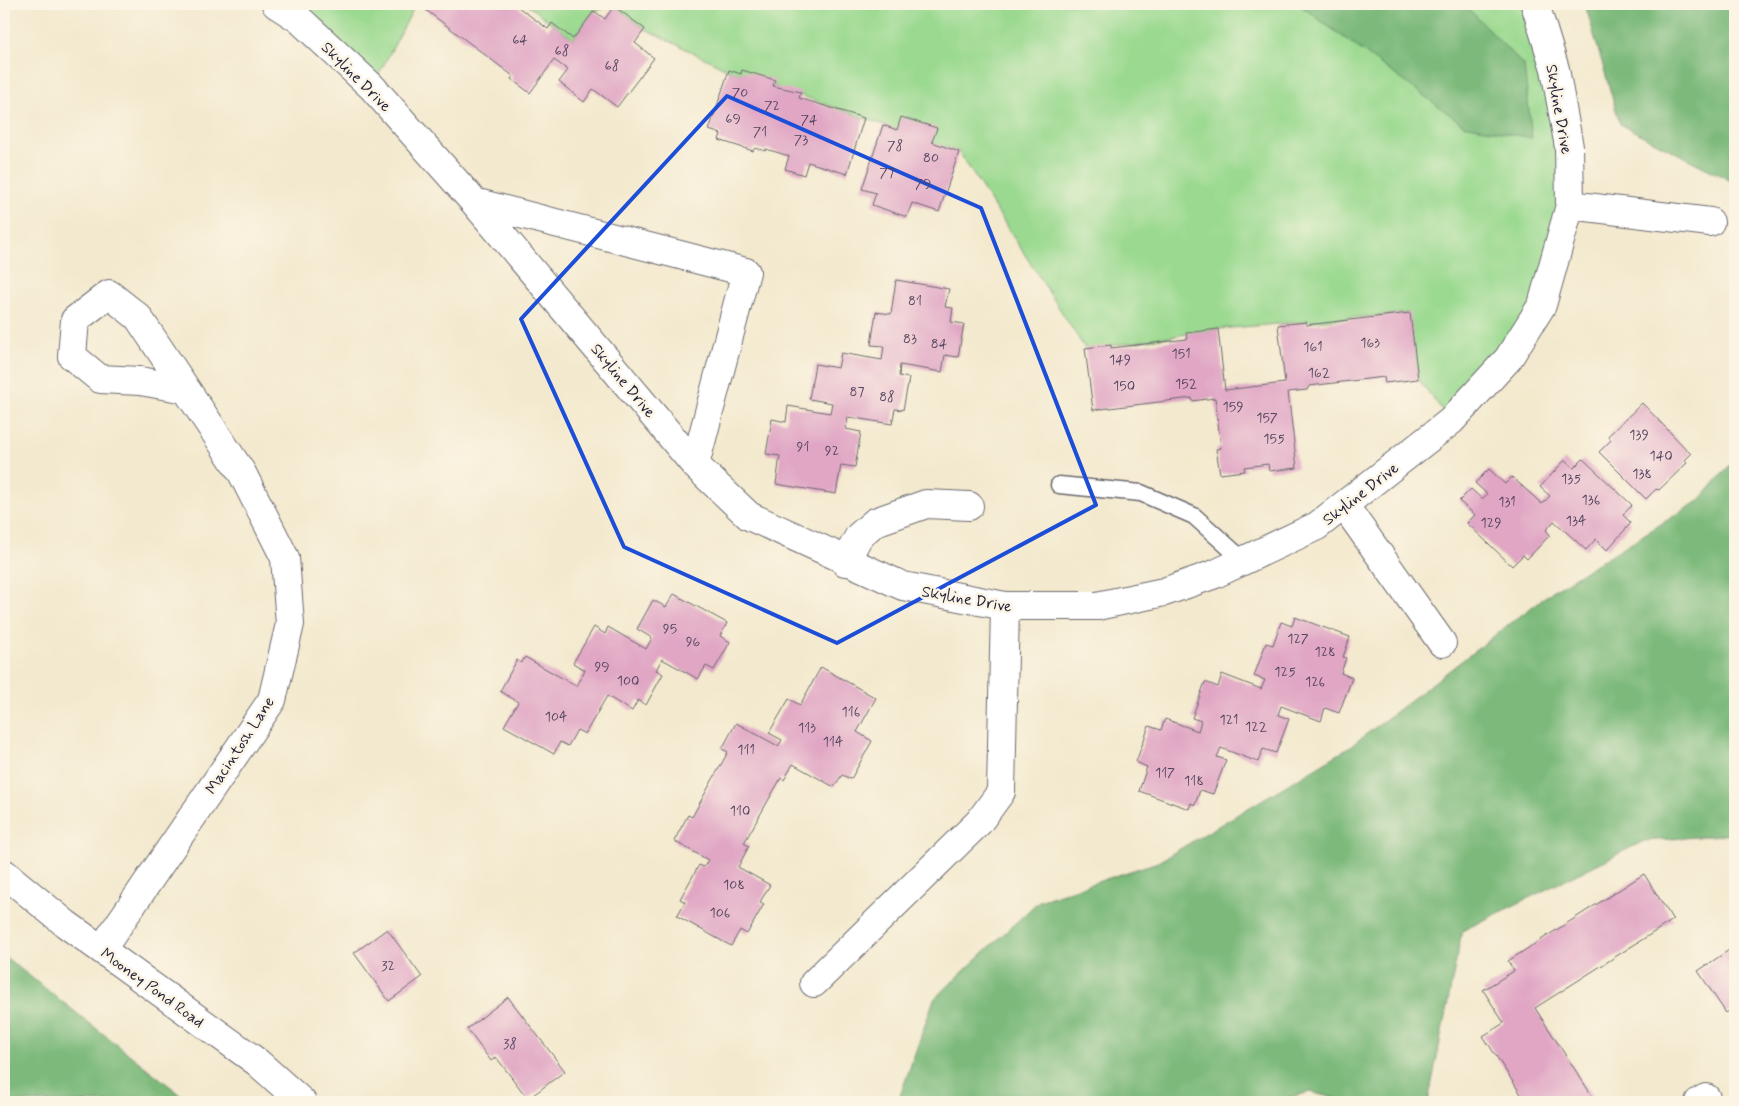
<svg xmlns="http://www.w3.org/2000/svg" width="1739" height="1106" font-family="Mynerve,sans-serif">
<rect width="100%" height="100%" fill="#fcf5e5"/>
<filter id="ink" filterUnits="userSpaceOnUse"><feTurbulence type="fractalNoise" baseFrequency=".02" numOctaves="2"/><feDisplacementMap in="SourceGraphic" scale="10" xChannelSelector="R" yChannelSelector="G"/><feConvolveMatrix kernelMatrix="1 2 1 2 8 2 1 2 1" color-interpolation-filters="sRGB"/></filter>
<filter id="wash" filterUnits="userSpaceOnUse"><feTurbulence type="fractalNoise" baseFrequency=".0096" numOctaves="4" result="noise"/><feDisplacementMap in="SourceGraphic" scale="20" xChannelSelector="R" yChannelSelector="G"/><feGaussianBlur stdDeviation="1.12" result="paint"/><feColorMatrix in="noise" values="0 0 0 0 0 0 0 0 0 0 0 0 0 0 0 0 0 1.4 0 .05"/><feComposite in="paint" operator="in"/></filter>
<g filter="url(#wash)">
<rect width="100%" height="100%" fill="#f3e9ce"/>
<path fill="#9ad98f" stroke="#5e7e65" d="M276 4H416L372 87Z
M526 4H1535L1569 147 1542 305 1451 421 1418 379 1409 313 1218 329 1086 350 959 152 729 70 645 29 615 6 594 11 573 39Z"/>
<path fill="#7bb97a" stroke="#4e6e5a" d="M1298 4H1464L1524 66 1532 138 1464 125Z
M1585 4H1735V183L1620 124Z
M1735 459V834L1644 841 1462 931 1428 1102H1349L1310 1092 1271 1102H903L900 1096 934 999 1039 901 1158 862 1347 749 1554 590 1700 500Z
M4 956 190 1102H4Z"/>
<g id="blocks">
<path fill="#e0a6c4" d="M418 4H514L548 29 552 23 573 39 594 11 605 19 614 6 645 29 635 43 654 58 617 107 593 89 584 102 559 82 568 70 554 60 530 93 511 79 513 76Z
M729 70 741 74 742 70 775 80 773 86 801 92 799 98 864 118 847 174 808 162 804 175 785 169 789 156 766 149V151L755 148 753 151 719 140 721 134 709 130Z
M901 117 937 128 932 142 959 152 939 212 912 203 907 217 872 205 876 193 862 189 883 125 897 130Z
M896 280 949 289 945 307 953 308 951 322 964 324 958 357 945 355 942 372 900 365 899 376 909 378 903 410 895 409 892 424 848 417 846 429 861 432 855 467 841 465 836 494 776 484 780 456 766 454 772 419 786 422 788 406 830 413 832 403 809 399 815 364 838 368 841 353 882 360 884 346 871 345 876 312 891 314Z
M1410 313 1418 379 1385 383 1384 377 1309 386 1307 390 1288 392 1297 468 1269 471 1268 464 1244 467 1245 471 1220 474 1216 449 1221 448 1215 398 1192 401V398L1093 410 1085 348 1111 345V348L1187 339 1186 333 1218 329 1225 390 1285 383 1278 325 1306 322V325Z
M1642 403 1691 454 1685 460 1687 463 1659 490 1656 489 1646 499 1599 452 1611 440 1608 436Z
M1583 459 1632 505 1623 515 1631 523 1607 550 1596 539 1586 550 1554 521 1546 530 1550 535 1527 559 1523 555 1512 566 1467 523 1475 515 1459 501 1471 489 1482 499 1487 494 1475 483 1489 469 1505 484 1512 477 1542 504 1550 496 1540 487 1565 460 1574 468Z
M674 594 727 623 720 636 730 642 714 670 706 666 698 679 662 659 656 670 663 674 646 705 638 700 632 711 607 696 585 734 577 730 568 746 560 742 554 754 504 726 518 702 500 691 517 660 521 663 525 657 576 686 585 670 573 663 594 627 605 634 608 627 646 649 652 638 637 629 653 600 666 607Z
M1295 617 1350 637 1343 657 1346 658 1341 673 1352 678 1339 713 1325 708 1321 721 1281 706 1278 715 1289 719 1276 753 1263 749 1258 762 1221 748 1217 757 1226 760 1213 794 1200 790 1195 805 1191 803 1189 809 1139 791 1147 767 1136 762 1149 726 1161 730 1165 719 1198 731 1201 721 1192 718 1205 682 1218 687 1222 674 1261 689 1265 680 1254 676 1266 643 1273 645 1281 622 1292 626Z
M821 667 876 698 857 732 872 741 851 779 842 775 834 787 793 764 784 780 781 778 744 843 749 846 738 867 770 885 760 902 764 904 747 934 740 930 731 946 677 916 685 902 680 899 699 865 704 867 708 860 674 841 688 815 692 817 728 752 722 749 736 723 778 746 782 740 769 733 789 699 800 705Z
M1644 874 1673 920 1535 1008 1596 1102H1526L1483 1036 1504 1023 1483 990 1514 971 1508 961Z
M387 929 422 977 389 1001 354 953Z
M1735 946V1007L1726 1013 1698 971Z
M508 997 565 1071 528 1099 496 1057 491 1061 467 1029Z"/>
</g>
</g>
<g filter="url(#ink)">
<use href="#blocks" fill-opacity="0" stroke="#6b686e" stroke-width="1"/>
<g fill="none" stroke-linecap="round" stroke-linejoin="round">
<g stroke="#6b686e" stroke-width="19">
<path id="service" d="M1059 485 1141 493 1194 516 1243 560"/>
</g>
<g stroke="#6b686e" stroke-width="30">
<path id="minor" d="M276 4 299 19 372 87 474 202 695 465 749 516 903 586 1005 606H1097L1164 592 1215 574 1317 526 1451 421 1508 359 1542 305 1570 205 1569 147 1555 69 1535 4
M474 202 746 272 695 465
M1570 205 1710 222
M1344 505 1442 643
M845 562 859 536 875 522 926 504 969 506
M102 949 272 700 290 624 285 558 242 473 138 317 109 294 75 320 72 356 100 379 140 381 186 389
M814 983 979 822 1001 792 1005 606
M1699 1102 1706 1098"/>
</g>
<g stroke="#6b686e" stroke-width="30">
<path id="tertiary" d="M4 873 66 924 257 1062 302 1102"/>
</g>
<use href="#service" stroke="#fff" stroke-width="16"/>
<use href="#minor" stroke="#fff" stroke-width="28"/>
<use href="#tertiary" stroke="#fff" stroke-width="28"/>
</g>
</g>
<path fill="none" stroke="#1d4ed8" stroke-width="4" stroke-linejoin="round" d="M727 96 981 208 1096 505 837 643 624 547 521 319Z"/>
<g text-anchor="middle" stroke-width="5" stroke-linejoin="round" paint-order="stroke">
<g font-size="14" fill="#52435d">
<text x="520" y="44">64</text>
<text x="562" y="55">68</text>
<text x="612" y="70">68</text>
<text x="740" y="97">70</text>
<text x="772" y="110">72</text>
<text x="733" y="123">69</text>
<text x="809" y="124">74</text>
<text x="760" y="136">71</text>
<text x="801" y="144">73</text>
<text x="895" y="150">78</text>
<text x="931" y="162">80</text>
<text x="887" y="177">77</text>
<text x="923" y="188">79</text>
<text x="915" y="305">81</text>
<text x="910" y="343">83</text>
<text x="1370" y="347">163</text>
<text x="939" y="348">84</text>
<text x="1313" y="351">161</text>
<text x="1181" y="358">151</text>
<text x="1120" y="364">149</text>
<text x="1319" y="377">162</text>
<text x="1186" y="388">152</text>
<text x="1124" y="390">150</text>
<text x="857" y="396">87</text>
<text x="887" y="401">88</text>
<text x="1233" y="411">159</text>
<text x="1267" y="422">157</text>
<text x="1639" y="439">139</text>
<text x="1274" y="443">155</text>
<text x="803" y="451">91</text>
<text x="832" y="455">92</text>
<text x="1661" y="460">140</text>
<text x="1642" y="478">138</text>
<text x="1571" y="483">135</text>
<text x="1591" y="504">136</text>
<text x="1507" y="506">131</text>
<text x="1576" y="525">134</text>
<text x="1491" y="527">129</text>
<text x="670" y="633">95</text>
<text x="1298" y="643">127</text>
<text x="693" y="646">96</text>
<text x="1325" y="656">128</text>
<text x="602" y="671">99</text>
<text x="1285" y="676">125</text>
<text x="628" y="685">100</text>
<text x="1315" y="686">126</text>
<text x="851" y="716">116</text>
<text x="556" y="721">104</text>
<text x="1229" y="724">121</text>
<text x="1256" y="731">122</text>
<text x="807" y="732">113</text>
<text x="833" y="746">114</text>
<text x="746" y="754">111</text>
<text x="1165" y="777">117</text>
<text x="1194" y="785">118</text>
<text x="740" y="815">110</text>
<text x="734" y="889">108</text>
<text x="720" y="917">106</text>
<text x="388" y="970">32</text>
<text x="510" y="1048">38</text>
</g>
<g font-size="16" fill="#22223b" stroke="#fcf5e5">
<text transform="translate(357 76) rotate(45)" y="6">Skyline Drive</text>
<text transform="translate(1560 109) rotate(80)" y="6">Skyline Drive</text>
<text transform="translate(624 380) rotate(50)" y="6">Skyline Drive</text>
<text transform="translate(1360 493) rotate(-38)" y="6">Skyline Drive</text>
<text transform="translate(967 598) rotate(10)" y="6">Skyline Drive</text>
<text transform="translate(239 745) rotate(-57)" y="6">Macintosh Lane</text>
<text transform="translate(153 987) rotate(36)" y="6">Mooney Pond Road</text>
</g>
</g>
<rect width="1739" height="1106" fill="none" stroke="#fcf5e5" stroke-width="20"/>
</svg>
